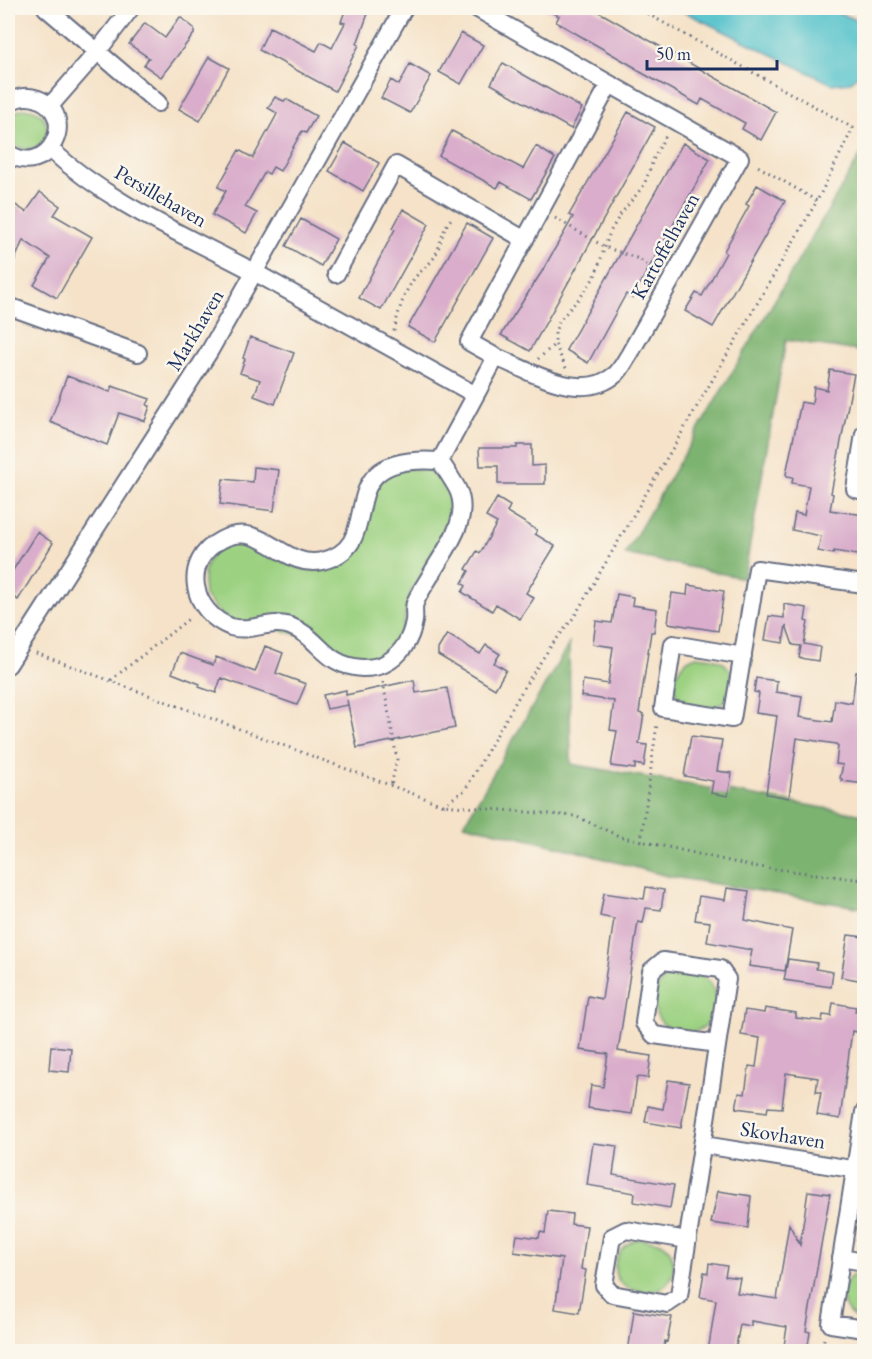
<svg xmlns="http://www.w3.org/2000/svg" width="872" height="1359" font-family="'EB Garamond',serif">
<rect width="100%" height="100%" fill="#fbf7ec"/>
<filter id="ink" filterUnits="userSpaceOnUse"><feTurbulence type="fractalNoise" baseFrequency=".0167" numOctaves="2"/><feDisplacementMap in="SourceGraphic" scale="12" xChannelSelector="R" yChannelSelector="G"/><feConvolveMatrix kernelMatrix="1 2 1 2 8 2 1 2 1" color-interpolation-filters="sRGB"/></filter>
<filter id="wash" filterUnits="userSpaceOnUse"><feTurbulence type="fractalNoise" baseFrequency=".008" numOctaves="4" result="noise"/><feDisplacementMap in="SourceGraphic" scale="24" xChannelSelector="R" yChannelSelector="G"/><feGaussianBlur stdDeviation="1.35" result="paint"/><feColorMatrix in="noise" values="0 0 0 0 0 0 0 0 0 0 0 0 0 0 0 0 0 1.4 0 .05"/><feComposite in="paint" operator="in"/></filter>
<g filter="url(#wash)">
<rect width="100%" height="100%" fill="#f5e2c8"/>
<path fill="#9cd181" stroke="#5c8070" stroke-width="1.5" d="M7 129a20 20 0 1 1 40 0a20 20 0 1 1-40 0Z
M426 469C486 500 428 555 410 594 403 615 407 636 387 652 378 659 361 664 349 660 339 656 332 646 322 642 298 633 271 629 247 623 240 621 231 621 225 618 222 616 205 597 204 594 203 590 204 584 204 580 203 568 209 556 219 549 262 521 287 594 342 561 381 537 359 486 394 470 402 467 417 469 426 469Z
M697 656C713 658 725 658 732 674L728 698C720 706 713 708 702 707 698 706 692 707 688 705 664 695 675 661 697 656Z
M654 1002a31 31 0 1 1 62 0a31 31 0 1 1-62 0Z
M638 1239C645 1240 654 1240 661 1243 676 1251 677 1272 667 1284 660 1291 651 1293 641 1291 637 1291 632 1290 628 1288 604 1276 616 1245 638 1239Z
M864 1270V1322C836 1314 835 1277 864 1270Z"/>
<path fill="#7db36f" stroke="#4c7166" stroke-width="1.5" d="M864 149V352L786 340 744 578 625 554Z
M569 644 571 764 864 815V908L667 876 572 850 464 824Z"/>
<path fill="#56c3cc" stroke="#387995" stroke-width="1.5" d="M676 8H826L852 18 864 25V69L851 82 832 84Z"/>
<g id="blocks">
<path fill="#d9adcb" d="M346 8H370L357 44 359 45 335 91 259 50 270 27 316 51 321 42 332 48 345 23 341 22Z
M543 8H592L776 112 761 140 742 129 745 123 702 99 699 105 635 69 636 68 556 22 559 16Z
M180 17 194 28V34L161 77 144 65 149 58 129 44 145 23 165 38Z
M461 33 483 45 461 84 439 72Z
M209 57 229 68 200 121 179 109Z
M503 63 582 108 571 129 491 84Z
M410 64 431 76 410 113 381 98 391 80 399 85Z
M275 97 284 101 286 99 316 116 306 133 302 131 280 171 273 167 269 174 265 172 245 207 257 213 246 233 212 215 226 191 218 187 239 150 253 158 276 116 277 113 268 108Z
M628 112 655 127 530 351 501 335 541 273 573 217 569 215Z
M452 131 523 169 536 146 555 158 531 199 501 182 497 188 439 156Z
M345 143 379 163 363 191 329 171Z
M683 143 710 159 632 298 626 294 588 363 566 350Z
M757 185 785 201 713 327 685 311 696 293 702 296 726 253 724 251 749 206 746 204Z
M40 192 60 206 54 215 92 237 57 298 34 285 50 258 23 240 8 277V200L26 212Z
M403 209 429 224 381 310 359 298 395 229 393 228Z
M301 219 336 239 321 266 286 246Z
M467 223 493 238 435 342 408 327Z
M250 337 294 353 275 404 254 396 260 380 240 373 245 359 243 358Z
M830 370 854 374 831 493 833 494 830 510 864 515V556L834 551 833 554 818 551 821 536 792 530 795 513 804 515 809 486 792 483 793 477 787 476 786 474 801 402 812 404 814 387 827 390Z
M67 376 110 392 112 386 150 399 147 405 150 406 145 421 119 413 107 445 50 422Z
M517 445H532V466L545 465V484H498V466H480L479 448H517Z
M254 467 279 470 274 511 220 504 223 479 253 482Z
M497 498 510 506 507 512 537 530 535 534 555 546 526 593 534 598 520 619 496 604 492 611 462 592 466 586 462 583 469 571 466 569 477 551 480 553 497 523 486 517Z
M37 532 53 543 18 600 8 594V578Z
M688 585 724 591 718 631 668 623 672 593 687 595Z
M617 594 633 597 632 605 657 609 654 632H651L639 713 644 714 639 744 647 745 644 766 635 764V769L611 766 617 731 610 730 614 701 581 696 583 680 608 684 613 647 593 644 596 621 612 623Z
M784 604 807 608 805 621 808 622 804 644 820 647 818 661 799 658 801 646 793 645 786 625 783 643 765 640 769 616 784 618Z
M447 634 480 654 486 645 500 654 494 663 506 670 495 689 438 655V649Z
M265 646 283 653 276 673 306 684 297 705 221 678 216 693 199 687 200 684 172 673 180 653 213 665 216 657 255 672Z
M856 672H864V784L842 781V779L840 778 843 765 836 764 838 746 836 744 797 738 789 798 766 794 777 716 756 713 759 693 754 692 756 678 777 681 776 692 802 696 799 717 832 722 835 700 852 703Z
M414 680 416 693 447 688 455 728 357 748 347 700 348 705 327 709 323 695 346 690V695Z
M691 736 722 740 717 771 732 773 728 796 711 793 713 781 684 776Z
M646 887 664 890 661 910 646 908 643 923 638 922 618 1051 651 1056 648 1078 637 1077 632 1114 588 1108 591 1085 603 1087 608 1054 580 1050 588 996 602 999 614 919 600 916 604 893 644 899Z
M727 888 749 891 745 920 792 930 785 971 749 966 752 950 707 942 710 922 695 920 699 896 725 900Z
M848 935 864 937V981L841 977Z
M788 959 817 963 816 969 833 972 831 987 784 980Z
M833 1003 856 1007 855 1012 864 1014 862 1033 852 1031 840 1119 817 1115 821 1092H816L818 1078 786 1073 782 1108 768 1107 767 1112 736 1108 739 1093 745 1094 749 1066 756 1067 760 1038 741 1035 745 1010 764 1013 765 1008 796 1013V1018L822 1021 823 1015 831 1016Z
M51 1046 71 1048 69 1072 49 1070Z
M668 1080 689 1083 681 1128 645 1122 648 1106 663 1109Z
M593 1143 617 1146 613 1175 674 1185 670 1208 634 1202 635 1193 587 1185Z
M718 1191 751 1196 748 1228 711 1223Z
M808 1191 830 1194 806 1331 810 1332 807 1352H783L787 1327 751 1321V1326L740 1324 735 1352H708L716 1300 700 1297 704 1272 708 1273 709 1263 727 1266 725 1276 740 1278 737 1293 777 1299 789 1224 800 1245Z
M548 1211 572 1214 571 1224 587 1226 581 1269 586 1270 579 1313 555 1309 562 1259 514 1252 517 1235 539 1238 540 1232 545 1233Z
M634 1311 672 1317 667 1342 665 1341 663 1352H628Z"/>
</g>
</g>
<g filter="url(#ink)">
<use href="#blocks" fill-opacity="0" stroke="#676e83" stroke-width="1.5"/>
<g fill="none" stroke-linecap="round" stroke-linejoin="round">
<g stroke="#676e83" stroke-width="20">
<path id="minor" d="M46 8 158 103
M8 103C17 97 27 95 38 99 80 116 48 180 8 153
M50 106 97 52 131 8
M50 149C110 204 185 235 256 273 329 313 401 354 474 394
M336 274 396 165 525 240
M8 306 138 353
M496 357 469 342 609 85
M864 434 855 489 864 491
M440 461C321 452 393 545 322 561 283 570 262 518 221 540 180 561 192 613 231 627 250 633 271 619 290 626 321 638 324 666 362 668 370 668 378 667 384 664 401 656 411 639 414 621 415 615 413 608 415 603 419 592 428 581 433 571 447 547 472 517 457 488 452 479 446 470 440 461L496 357C530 371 581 404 616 374 621 369 625 361 629 355L740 158 476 8
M743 656 673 644 663 708 732 719 757 569 864 584
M8 665 209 352 404 8
M864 1112 831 1324 864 1329
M704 1145 864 1171
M688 1240 626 1230 612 1237 604 1285 612 1294 667 1304 679 1296C696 1190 711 1085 727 979L720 969 663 961 651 971 644 1023 654 1035 717 1044
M841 1258 864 1262"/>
</g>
<path stroke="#676e83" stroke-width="3" stroke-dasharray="1.5 4.5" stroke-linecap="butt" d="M443 8H446
M637 8 853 128 817 201
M555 218 605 247 639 259 657 272
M394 331C398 313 403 294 414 279 420 270 431 265 436 254 442 241 442 228 453 217
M538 359 555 344
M566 368 555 344V332L559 321 582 295 595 276 610 232 620 215 644 185 655 155 666 136
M36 653 443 805 575 816 619 836 751 866 864 880
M111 680 191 617
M383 682 397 759 391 786
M443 805 465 790 526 684 551 646 574 617 817 201 756 165
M641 841 657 724
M821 1352 824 1339"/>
<use href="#minor" stroke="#fff" stroke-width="16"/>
</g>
</g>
<g text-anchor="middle" stroke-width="5" stroke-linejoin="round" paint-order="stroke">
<g font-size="21" fill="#1b2f5e" stroke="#fbf7ec">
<text transform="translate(161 196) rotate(30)" y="7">Persillehaven</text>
<text transform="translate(665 246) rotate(-61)" y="7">Kartoffelhaven</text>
<text transform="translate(195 330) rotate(-59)" y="7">Markhaven</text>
<text transform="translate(783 1135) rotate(9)" y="7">Skovhaven</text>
</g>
</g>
<rect width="872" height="1359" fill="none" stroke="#fbf7ec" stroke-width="30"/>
<path d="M647 60v9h130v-9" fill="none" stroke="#1b2f5e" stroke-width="3"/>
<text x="656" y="60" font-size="18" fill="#1b2f5e" stroke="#fbf7ec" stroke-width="4.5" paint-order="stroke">50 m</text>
</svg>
